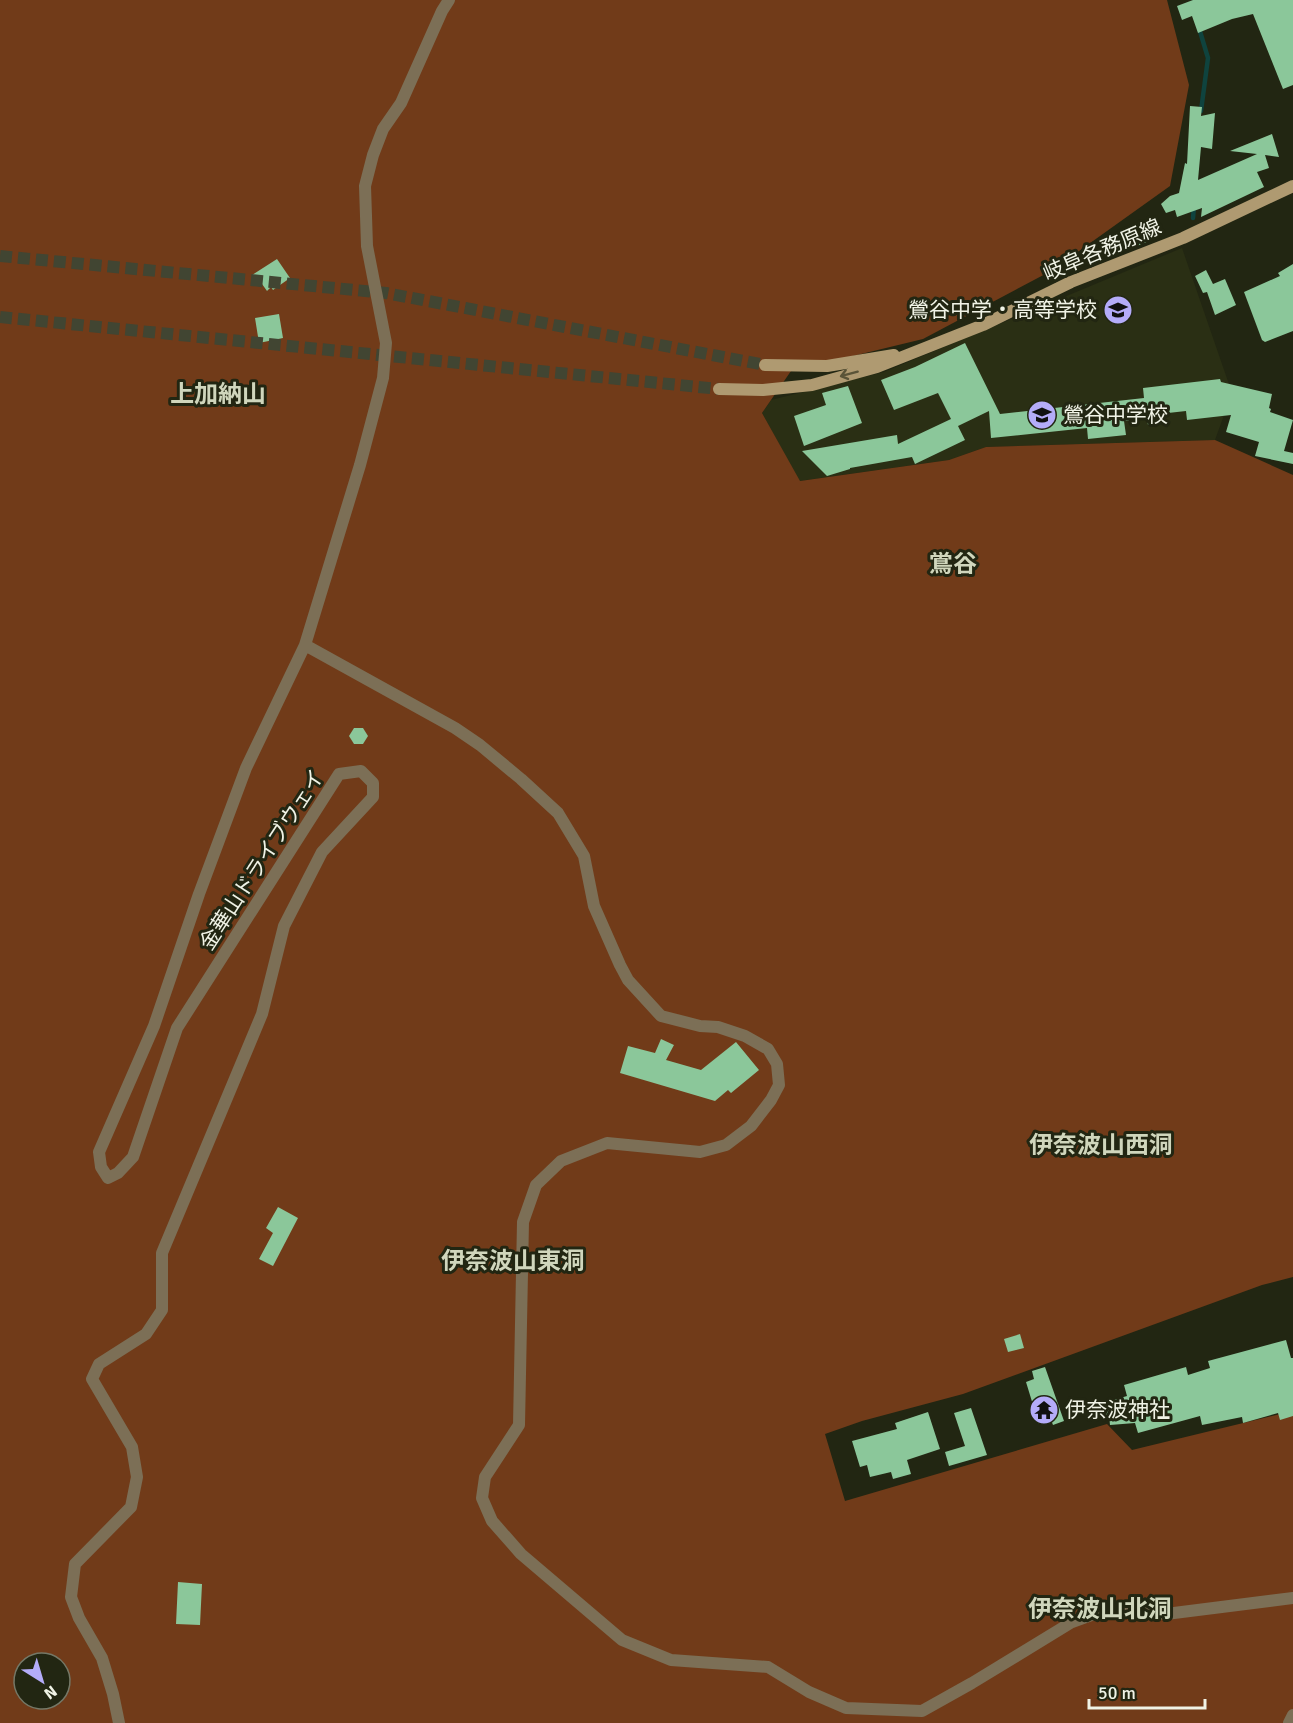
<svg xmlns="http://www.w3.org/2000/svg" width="1293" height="1723" font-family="Signika,'Noto Sans JP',sans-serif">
<rect width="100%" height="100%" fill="#222612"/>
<path fill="#2a2f14" d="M1182 248 1232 393 1215 440 986 447 949 460 799 481 762 413 771 400 884 372Z"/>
<path fill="#713b19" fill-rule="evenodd" d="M0 0H1167L1189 85 1170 186 1051 271 923 339 791 371 762 413 800 481 949 460 986 447 1215 440 1293 475V1277L1262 1285 963 1394 862 1421 825 1434 845 1501 1107 1424 1132 1450 1293 1411V1723H0ZM24 1663H60V1699H24Z"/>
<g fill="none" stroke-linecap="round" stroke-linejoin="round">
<path stroke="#0f433e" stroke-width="4.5" d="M1199 28 1208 58 1201 111
M1193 218 1194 206"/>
</g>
<path fill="#8bc79a" d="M1193 0H1293V85L1283 89 1253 14 1232 19 1198 33 1192 16 1182 20 1177 6Z
M1190 106 1202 107 1201 116 1215 113 1212 149 1201 147 1198 180 1257 154 1230 151 1272 134 1279 157 1265 155 1269 168 1257 172 1264 187 1201 217 1202 208 1177 217 1175 210 1166 213 1161 204 1170 196 1179 193 1185 163 1187 164Z
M1152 219 1159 237 1109 257 1104 243 1140 231 1137 225Z
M277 259 290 278 273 290 271 287 267 291 262 284 260 286 252 275Z
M1293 264V331L1265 342 1262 340 1244 292 1280 276 1278 273Z
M1206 270 1213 284 1225 279 1236 305 1215 315 1207 292 1203 293 1195 276Z
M279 314 283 338 259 343 255 318Z
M965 343 1000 414 1144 398 1143 388 1220 379 1221 382 1272 394 1269 408 1271 409 1270 412 1293 420 1284 451 1293 453V464L1255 456 1259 442 1226 432 1231 415 1187 420 1186 411 1159 414 1160 424 1148 425 1147 418 1124 421 1126 435 1088 439 1087 428 991 438 989 411 958 426 965 440 915 464 912 457 850 468V469L827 476 802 451 897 435 898 444 951 419 938 393 894 410 881 380 915 367Z
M848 386 862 423 804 446 794 416 826 405 822 393Z
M354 728H363L368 736 363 744H354L349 736Z
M661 1039 674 1045 666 1060 701 1070 736 1042 759 1070 731 1093 728 1090 715 1101 620 1073 628 1046 655 1053Z
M278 1207 298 1218 273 1266 259 1259 273 1233 266 1228Z
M1020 1334 1024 1348 1008 1352 1004 1339Z
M1286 1340 1291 1358H1293V1416L1280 1420 1278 1413 1243 1423 1242 1417 1202 1425 1200 1416 1138 1433 1135 1423 1110 1425 1109 1415 1100 1417 1096 1405 1127 1396 1124 1385 1186 1367 1188 1375 1210 1368 1208 1361Z
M1045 1367 1064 1421 1053 1425 1049 1415 1037 1418 1026 1382 1034 1379 1032 1371Z
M971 1408 987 1455 949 1466 945 1452 965 1446 954 1413Z
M928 1412 940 1449 907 1460 911 1474 893 1479 891 1472 870 1477 867 1465 860 1467 852 1441 897 1429 895 1423Z
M178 1582 202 1584 200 1625 176 1624Z"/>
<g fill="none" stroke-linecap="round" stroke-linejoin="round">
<path stroke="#414532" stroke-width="12" stroke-dasharray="12 6" stroke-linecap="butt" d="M0 256 386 293 765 365
M0 317 719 389"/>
<path stroke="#7c6f56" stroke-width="12" d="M305 645 455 728 480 745 521 779 558 813 584 856 594 906 620 965 628 980 661 1016 700 1026 718 1027 745 1036 768 1049 777 1064 779 1085 771 1100 751 1126 726 1145 700 1152 607 1143 561 1161 536 1185 523 1222 519 1425 485 1477 482 1498 492 1521 521 1554 622 1640 671 1660 768 1667 809 1692 846 1708 922 1711 972 1683 1072 1622 1113 1607 1166 1614 1293 1598
M119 1723 113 1694 102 1658 79 1618 71 1597 75 1564 131 1507 137 1477 132 1447 92 1379 99 1364 146 1334 162 1310V1253L262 1014 284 926 322 852 373 797V783L361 771 339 774 177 1028 133 1157 118 1173 108 1178 101 1167 99 1152 154 1026 199 894 246 768 305 645 360 465 383 378 386 343 367 246 365 186 373 155 383 129 401 103 442 11 449 0
M1289 1723 1293 1715"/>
<path stroke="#af9a71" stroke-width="12" d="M765 365 827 366 894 355
M719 389 763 390 812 385 877 367 983 325 1071 282 1183 238 1293 186"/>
</g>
<defs><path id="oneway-shaft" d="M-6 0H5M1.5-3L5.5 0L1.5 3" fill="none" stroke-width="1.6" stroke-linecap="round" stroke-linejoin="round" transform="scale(1.5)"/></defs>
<use stroke="#5a5438" href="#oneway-shaft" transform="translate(849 374) rotate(165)"/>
<defs>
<g id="school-disc" transform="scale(1.5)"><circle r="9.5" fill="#b4acf9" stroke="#222612"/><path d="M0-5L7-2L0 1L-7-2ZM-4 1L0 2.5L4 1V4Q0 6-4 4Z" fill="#111"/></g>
<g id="temple-disc" transform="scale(1.5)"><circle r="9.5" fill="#b4acf9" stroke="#222612"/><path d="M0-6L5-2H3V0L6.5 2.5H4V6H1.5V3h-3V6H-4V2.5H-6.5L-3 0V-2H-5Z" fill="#111"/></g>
</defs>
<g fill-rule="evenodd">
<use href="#school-disc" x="1118" y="310"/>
<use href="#school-disc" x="1042" y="415"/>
<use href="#temple-disc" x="1044" y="1410"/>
</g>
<g text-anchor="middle" stroke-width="6" stroke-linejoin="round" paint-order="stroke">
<g font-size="21" fill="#f0f3e6" stroke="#222612">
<text transform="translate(1102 250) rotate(-23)" y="7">岐阜各務原線</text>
<text transform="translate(262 860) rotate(-57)" y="7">金華山ドライブウェイ</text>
</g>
<g font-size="21" fill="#f0f3e6" stroke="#222612" text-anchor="start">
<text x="1097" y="317" text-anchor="end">鶯谷中学・高等学校</text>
<text x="1063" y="422">鶯谷中学校</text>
<text x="1065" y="1417">伊奈波神社</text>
</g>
<g font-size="24" font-weight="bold" fill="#d0d6bc" stroke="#222612">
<text x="218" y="402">上加納山</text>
<text x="953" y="572">鴬谷</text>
<text x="1101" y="1153">伊奈波山西洞</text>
<text x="513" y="1269">伊奈波山東洞</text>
<text x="1100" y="1617">伊奈波山北洞</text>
</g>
</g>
<g transform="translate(42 1681) rotate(143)"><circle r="28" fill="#222612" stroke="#747867" stroke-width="1.5"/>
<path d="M0-4.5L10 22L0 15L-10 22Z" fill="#b4acf9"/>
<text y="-9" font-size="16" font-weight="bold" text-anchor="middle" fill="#f0f3e6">N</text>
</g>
<path d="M1089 1699v9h116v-9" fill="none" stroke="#f0f3e6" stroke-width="3"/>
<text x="1098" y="1699" font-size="18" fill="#f0f3e6" stroke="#222612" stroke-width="4.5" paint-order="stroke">50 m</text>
</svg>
